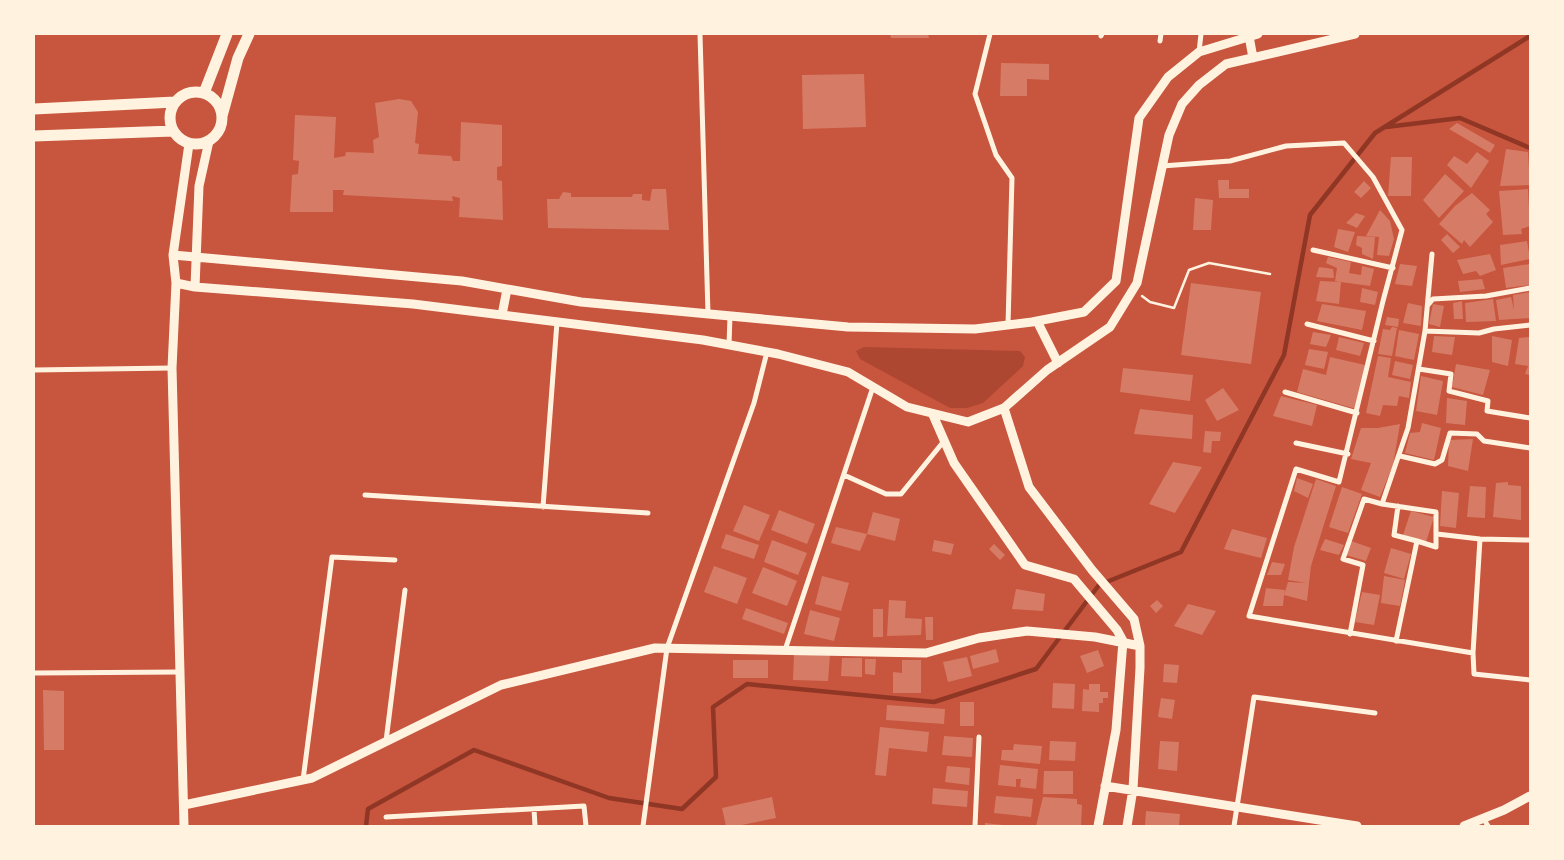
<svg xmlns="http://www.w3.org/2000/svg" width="1564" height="860" font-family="'Alegreya Sans',sans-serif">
<rect width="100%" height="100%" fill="#c8553d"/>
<path fill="#ae4732" d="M864 347 1020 351 1025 357 1023 366 983 403 967 408H950L860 359 856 351Z"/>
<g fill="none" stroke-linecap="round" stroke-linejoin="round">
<path stroke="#8f3625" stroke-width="4.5" d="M1386 127 1460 118 1530 148
M366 826 368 809 474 750 609 798 682 809 716 777 713 707 747 684 934 702 1036 669 1099 585 1181 552 1284 355 1310 215 1375 133 1530 36"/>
</g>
<path fill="#d67c66" d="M890 34H928L929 38H891Z
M1001 63 1049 64V80L1027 79V96H1000Z
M864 74 866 127 803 129 802 75Z
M399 99 411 101 418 112 415 143 419 144 418 154 451 156 453 161H460L461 122 502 125V166L497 167V180L502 181 503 220 459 217 460 198 452 196 453 201 343 195 344 190H333V212H290L292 175 298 174 299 161 293 160 295 115 336 117 334 158 345 156 346 152 374 153 373 140 379 137 375 103Z
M1457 123 1495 145 1490 153 1449 129Z
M1506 149 1528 152 1530 185 1500 186Z
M1477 152 1489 161 1471 188 1447 165 1454 156 1467 164Z
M1391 157H1412L1411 196H1388Z
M1445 174 1464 191 1439 218 1423 200Z
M1218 180H1229V189H1249V198H1219Z
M1364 181 1371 188 1361 198 1354 192Z
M652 189H666L669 230 548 228 547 199H559L563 192 571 193V197H632L633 194H642V200L650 201Z
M1528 189 1530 226 1521 229 1522 234 1503 235 1499 191Z
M1472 193 1490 210 1486 214 1493 222 1470 247 1464 240 1462 244 1439 224 1455 206Z
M1195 198 1213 200 1211 230H1193Z
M1380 210 1390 221 1394 239 1389 256 1377 255 1379 237 1366 236Z
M1356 213 1365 216 1357 228 1346 223Z
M1338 229 1355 232 1348 252 1334 247Z
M1447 234 1460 247 1453 253 1441 240Z
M1357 236 1375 237 1373 259 1362 254V248L1356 245Z
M1527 241 1530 259 1501 265 1500 245Z
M1490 254 1496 270 1480 276 1476 271 1463 274 1457 260Z
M1328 257 1351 262 1349 273 1361 275 1362 266 1374 269 1370 286 1341 282 1339 304 1316 301 1320 281 1341 282 1335 281 1337 268 1326 263Z
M1400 264 1417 266 1412 286 1395 284Z
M1530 264V285L1506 288 1503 268Z
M1319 267 1333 269 1334 278 1316 277Z
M1482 279 1485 289 1460 292 1458 281Z
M1191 283 1261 292 1251 364 1181 355Z
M1362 288 1378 292 1375 305 1360 302Z
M1530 292V318L1499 320 1496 300 1511 297 1514 310 1513 295Z
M1493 299 1496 321 1466 322 1465 303Z
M1462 301 1463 319H1454L1453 303Z
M1408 303 1422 306 1421 326 1403 323Z
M1322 304 1366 311 1362 330 1317 321Z
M1433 304 1444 306 1440 327 1429 324Z
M1387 317 1399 319 1398 327 1385 325Z
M1392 327 1397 328 1392 356 1378 354 1383 329 1390 330Z
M1399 330 1419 334 1414 360 1395 356Z
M1313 332 1331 335 1326 347 1310 344Z
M1434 336 1455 337 1452 355 1432 352Z
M1492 336 1512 340 1508 366 1492 362Z
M1339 337 1364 343 1360 356 1336 350Z
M1530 337V375L1525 374 1528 366 1515 364 1519 338Z
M1309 349 1328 352 1324 369 1305 365Z
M1378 356 1391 358 1388 377 1411 382 1409 398 1399 396 1397 406 1383 405 1380 416 1366 413Z
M1330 357 1365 365 1356 409 1297 392 1303 369 1326 375Z
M1395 361 1413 365 1410 379 1392 375Z
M1456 364 1490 370 1483 395 1452 387Z
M1123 368 1193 375 1190 401 1120 392Z
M1421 376 1443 381 1437 415 1416 411Z
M1223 388 1239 410 1217 421 1205 400Z
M1281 396 1317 405 1312 426 1273 416Z
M1447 398 1467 401 1465 425 1446 423Z
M1140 409 1193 415 1192 439 1134 434Z
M1422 423 1441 428 1434 460 1405 453 1410 433 1420 432Z
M1400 424 1393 465 1380 497 1361 490 1371 463 1351 459 1361 428H1378Z
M1205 431 1221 432 1220 441H1212L1211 453 1203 452Z
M1473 439 1468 471 1448 466 1449 440Z
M1173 462 1202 467 1175 513 1149 504Z
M1297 478 1313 484 1308 498 1294 491Z
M1316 479 1336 486 1311 566 1307 601 1284 595 1283 606H1263L1266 588 1285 590 1284 595 1288 582 1307 583 1288 580 1294 547Z
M1508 482V485L1521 486V520L1493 517 1496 483Z
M1470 486 1486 487 1485 518 1467 517Z
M1342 487 1362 494 1348 533 1329 527Z
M1442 491 1459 493 1456 528 1440 526Z
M744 505 770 515 759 541 733 531Z
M779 510 815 524 807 544 771 530Z
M1411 511 1434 517 1426 542 1403 535Z
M873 512 900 519 895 541 867 534Z
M836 527 867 534 860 551 831 543Z
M1232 529 1267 538 1261 558 1224 549Z
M726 534 759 545 754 559 721 548Z
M1325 539 1344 545 1339 555 1320 550Z
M772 540 807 553 798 575 764 562Z
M934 540 954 544 951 555 932 551Z
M1351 541 1371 548 1366 561 1346 555Z
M994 544 1005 555 1000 560 989 549Z
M1391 548 1411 554 1404 579 1384 573Z
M1272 562 1285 564 1281 575H1267Z
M714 566 747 578 737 604 704 592Z
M763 567 797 581 787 606 752 593Z
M822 576 849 583 841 611 815 604Z
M1384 576 1405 580 1400 606 1381 603Z
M1016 589 1045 594 1043 611 1012 609Z
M1362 592 1380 595 1374 625 1355 622Z
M889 600 906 601 905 618 922 619 921 635 887 636Z
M1157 600 1163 606 1156 613 1150 606Z
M1188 604 1216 611 1202 635 1174 626Z
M746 608 788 623 784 634 742 619Z
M873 609H883V637H873Z
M810 610 840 618 834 641 804 634Z
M925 617H933V640H926Z
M996 649 999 662 973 669 970 656Z
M1098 650 1104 666 1087 673 1080 656Z
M794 654 830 655 828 681 793 680Z
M967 657 972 676 948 682 943 662Z
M842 658H862V677L841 676Z
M865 659H876L875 675 865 674Z
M733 660H768V678H733Z
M902 660H921V693H893V672L902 673Z
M1164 664 1179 665 1177 683 1163 682Z
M1053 683 1075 684 1074 709 1052 708Z
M1089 684H1100V692H1108V698H1103V703H1099V712L1082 711 1083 689 1089 690Z
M43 690 64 691V750H44Z
M1161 698 1175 700 1172 719 1158 717Z
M960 702H974V726H960Z
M887 705 945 709 944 724 886 720Z
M880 727 929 732 927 752 889 748 886 776 875 775Z
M944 736 973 738 972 757 942 755Z
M1050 741 1076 742 1075 761 1049 760Z
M1160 741 1179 742 1177 771 1158 769Z
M1014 744 1042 746 1040 764 1001 760 1002 750H1013Z
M1000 765 1038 769 1036 789 1020 787 1021 779H1016V787L998 785Z
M947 766 970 768 969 785 945 782Z
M1044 771H1073V794H1043Z
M933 788 968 791 967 807 932 804Z
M996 796 1033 799 1031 817 994 813Z
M772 797 776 818 737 826H726L722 808Z
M1043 797 1077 799V804L1082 805 1081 826H1036Z
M1146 811 1180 814 1179 826H1145Z
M985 823 1003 825V826H985Z"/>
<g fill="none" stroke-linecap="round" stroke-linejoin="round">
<path stroke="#fff3e0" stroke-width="2.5" d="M1142 296 1150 302 1174 308 1189 270 1209 263 1270 274"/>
<path stroke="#fff3e0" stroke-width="5" d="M700 34 708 314
M990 34 975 94 996 155 1012 178 1008 325
M1101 36 1102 34
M1160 41 1161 34
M1199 52 1201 34
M1162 166 1230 161 1286 146 1344 143 1373 177 1402 230 1383 301 1339 482 1296 469 1249 616 1473 653
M1313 250 1393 268
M1428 305 1433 299 1486 296 1530 288
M1307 324 1374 341
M1425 331 1479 333 1494 329 1530 325
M729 345 730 316
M1419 369 1451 374 1449 391 1488 401 1487 411 1530 418
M34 370 172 368
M1285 392 1357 413
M1296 443 1348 454
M1400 456 1435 464 1442 460 1450 433 1477 434 1484 441 1530 448
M844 475 886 494H901L944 441
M365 495 648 513
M1382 504 1408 428 1425 331 1432 254
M1398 506 1394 535 1417 541
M543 507 557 322
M1437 534 1480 539 1530 540
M1480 539 1473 653 1474 674 1530 680
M1350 634 1363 565 1343 559 1364 499 1382 504 1436 512V547L1417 541 1396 641
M785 650 873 387
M34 673 180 672
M386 741 405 590
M303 780 332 557 395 560
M534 809 535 826
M386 817 584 806 586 826
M1483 818 1488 826
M643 826 667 648 754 403 767 352
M975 826 979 737
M1234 826 1254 697 1375 713"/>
<path stroke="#fff3e0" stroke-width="9" d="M1249 36 1253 58
M173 255 462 281 581 302 848 327 975 329 1032 322 1084 312 1116 281 1139 118 1168 77 1199 52 1258 34
M176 283 195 287 413 304 703 340 778 354 848 372 907 407 968 422 1004 408 1047 370 1110 327 1137 283 1169 135 1182 104 1199 85 1226 64 1355 34
M195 287 199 186 209 141
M502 315 507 289
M1037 321 1058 363
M1004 408 1029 487 1092 570 1134 619 1140 646V668L1133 789 1127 826
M933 415 954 463 1025 565 1074 579 1117 630 1123 641 1116 730 1098 826
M1105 786 1357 826
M184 805 312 778 501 685 655 648 926 653 979 638 1027 631 1095 637 1140 646
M184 826 172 368 176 283 173 255 189 144
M1464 826 1504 810 1530 796"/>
<path stroke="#fff3e0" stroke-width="11" d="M170 118a26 26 0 1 1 52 0a26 26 0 1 1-52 0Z
M204 93 227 34
M34 109 175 102
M222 116 238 58 249 34
M34 136 173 131"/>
</g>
<rect width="1564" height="860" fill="none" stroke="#fff3e0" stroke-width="70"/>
</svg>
